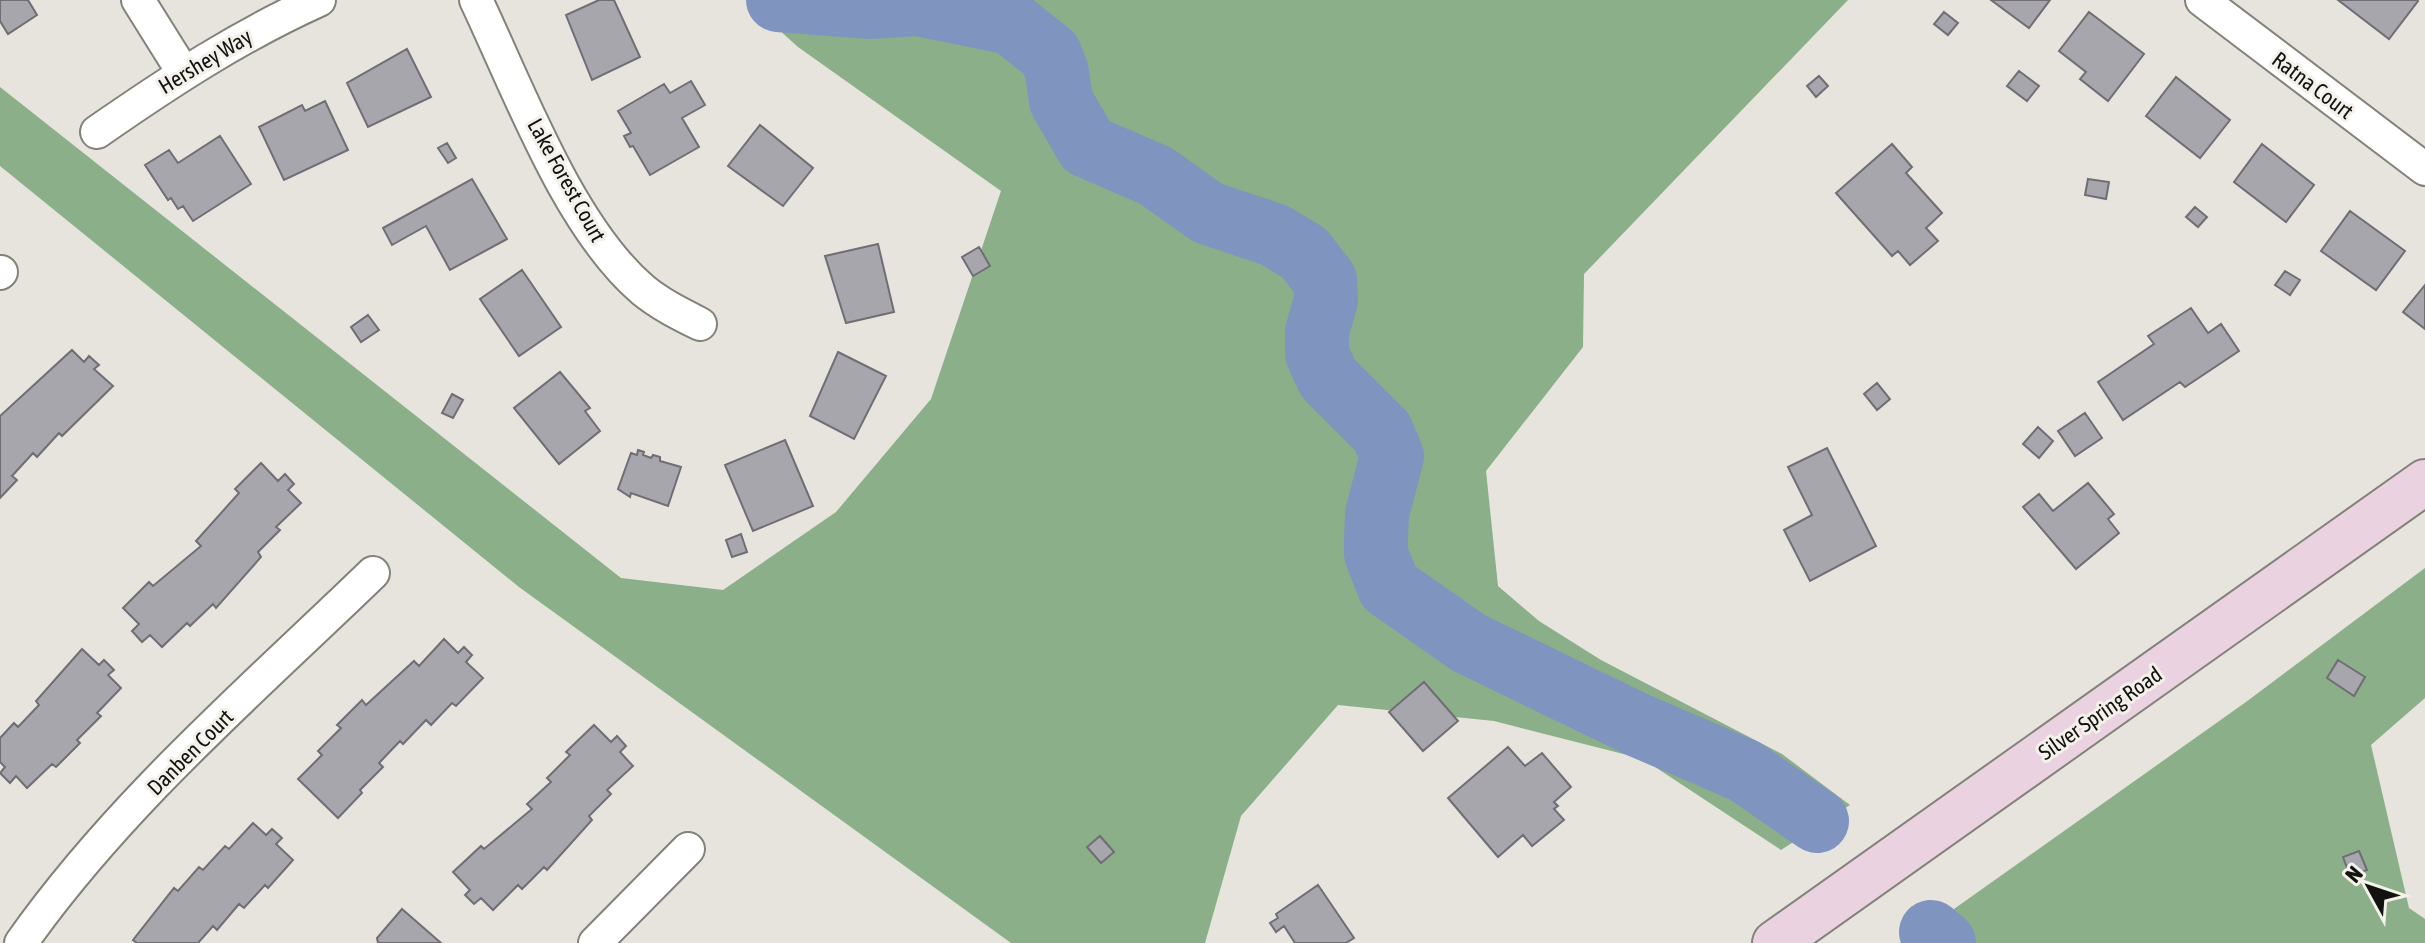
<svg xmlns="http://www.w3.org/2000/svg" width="2425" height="943" font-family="'Asap Condensed',sans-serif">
<rect width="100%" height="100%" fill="#e6e4dd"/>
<path fill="#8baf88" d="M746 0H1848L1584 274 1583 347 1486 471 1498 586 1539 621 1601 660 1782 754 1850 805 1781 850 1643 759 1494 721 1338 705 1241 816 1205 943H1011L519 587 0 166V87L621 578 723 590 836 512 931 399 1001 191 798 47Z
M2425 568V698L2371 745 2409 908 2425 919V943H1906L2246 702Z"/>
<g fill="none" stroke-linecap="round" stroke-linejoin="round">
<path stroke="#7f95c0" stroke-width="64" d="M778 0 870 7 917 4 1011 23 1050 54 1057 72 1061 101 1087 146 1156 176 1208 213 1274 235 1304 253 1325 280 1326 300 1317 332V354L1328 378 1382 432 1392 456 1377 514 1376 538V554L1389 587 1469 643 1638 725 1745 771 1817 821
M1931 932 1944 943"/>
</g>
<path fill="#a8a6ad" stroke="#706e74" stroke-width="2" d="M0 0H28L37 15 8 34 0 21Z
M599 0H614L640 57 592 80 566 15Z
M1991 0H2050L2029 28Z
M2338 0H2417L2418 1 2389 39Z
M1944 12 1958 23 1948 35 1934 24Z
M2089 12 2144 54 2108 101 2080 79 2086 72 2059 51Z
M407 49 431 97 368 127 347 83Z
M2019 71 2039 86 2027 101 2007 86Z
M1819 76 1828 86 1816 97 1807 86Z
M2176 77 2230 120 2200 158 2146 116Z
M691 81 705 105 682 118 699 147 650 175 633 146 630 147 624 136 631 133 618 111 664 84 670 93Z
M325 101 348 150 284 180 259 127 302 105 305 111Z
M760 125 813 168 783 206 728 166Z
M220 136 251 184 193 221 183 206 178 209 171 198 168 200 145 165 169 150 178 163Z
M447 143 456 158 448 163 438 148Z
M1892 144 1912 167 1906 173 1942 213 1926 228 1938 241 1910 265 1898 251 1892 256 1836 193Z
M2262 144 2314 185 2286 222 2234 182Z
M472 179 507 239 450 270 426 226 392 245 383 228Z
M2088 179 2109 182 2106 199 2085 195Z
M2195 207 2207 217 2198 227 2186 217Z
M2350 211 2405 251 2376 290 2321 251Z
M878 244 894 312 846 323 825 256Z
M979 247 990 266 973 276 962 257Z
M522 270 561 327 519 356 480 299Z
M2285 271 2300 280 2290 295 2275 285Z
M2425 285V329L2403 312Z
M2191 308 2208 333 2221 324 2239 351 2185 387 2180 382 2123 420 2098 382 2154 344 2148 336Z
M368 315 379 330 361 342 351 327Z
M72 350 84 362 89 356 99 365 94 369 113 386 62 436 59 433 37 457 33 453 12 476 17 480 0 498V416Z
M838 352 886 376 854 439 810 416Z
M560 372 590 408 585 411 600 431 559 464 514 408Z
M1877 383 1890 399 1877 410 1864 394Z
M452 394 463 400 453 418 442 413Z
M2085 413 2102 438 2075 456 2058 431Z
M2038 427 2053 441 2039 458 2023 444Z
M785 440 813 506 753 531 725 465Z
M1827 448 1876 546 1810 581 1784 530 1812 515 1788 467Z
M638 450 644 452 643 455 651 458 653 455 660 457V461L681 467 668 506 631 493 630 497 618 489 631 453 637 455Z
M261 463 278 481 285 474 294 484 288 490 301 503 276 527 280 530 258 552 261 557 216 608 213 604 190 626 187 623 162 647 150 635 142 642 132 631 139 624 123 608 149 582 153 586 201 546 196 541 239 493 235 489Z
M2088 483 2114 514 2108 519 2119 533 2076 569 2023 507 2039 494 2053 511Z
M741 534 747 552 732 557 726 540Z
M444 639 458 653 464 647 472 655 466 662 483 678 456 706 452 703 431 725 426 720 403 744 400 741 379 763 383 767 360 790 362 793 338 818 298 779 322 755 318 751 341 728 337 725 362 700 366 705 414 661 419 666Z
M82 649 99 665 104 660 114 670 108 675 121 688 97 713 101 716 77 740 80 743 56 767 52 764 27 788 16 776 10 783 0 773 5 767 0 762V738L14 723 18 727 39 705 36 701Z
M2338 660 2365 677 2354 696 2327 678Z
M1424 682 1458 721 1423 751 1389 712Z
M594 725 611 742 617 736 626 746 620 752 633 766 607 790 611 794 589 816 592 820 547 870 544 867 522 889 518 885 493 910 481 898 474 904 465 895 470 890 453 872 481 846 484 849 532 809 527 804 551 782 547 778 570 755 566 752Z
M1508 747 1525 766 1542 753 1571 787 1554 802 1558 806 1554 809 1564 820 1532 846 1523 835 1498 857 1448 798Z
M253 823 266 835 272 829 282 838 276 844 293 860 268 888 265 885 244 908 239 904 217 930 213 926 198 943H137L133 940 174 888 178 891 199 867 203 870 225 846 229 849Z
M1100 836 1114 852 1101 863 1087 847Z
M2359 851 2367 870 2350 876 2343 857Z
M1318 885 1354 938 1346 943H1295L1284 926 1276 932 1270 923 1278 918 1276 914Z
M402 909 441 943H378L377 938Z"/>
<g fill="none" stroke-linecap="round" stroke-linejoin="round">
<g stroke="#82817a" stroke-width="36">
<path id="minor" d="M138 0 183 72
M476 0C518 88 568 226 643 290 660 304 680 314 700 324
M2202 0 2425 169
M97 132C169 82 239 36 319 0
M0 273 1 272
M21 943C119 804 252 690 373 573
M595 943 688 849"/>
</g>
<g stroke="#82817a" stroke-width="48">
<path id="secondary" d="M1775 943 2425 482"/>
</g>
<use href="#minor" stroke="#fff" stroke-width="32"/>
<use href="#secondary" stroke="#ead2e0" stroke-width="44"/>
</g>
<g text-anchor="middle" stroke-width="6" stroke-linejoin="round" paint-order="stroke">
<g font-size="22" fill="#121210" stroke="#f3f1ea">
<text transform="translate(205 61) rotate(-31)" y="8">Hershey Way</text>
<text transform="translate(2313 85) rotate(37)" y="8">Ratna Court</text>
<text transform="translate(567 180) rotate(61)" y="8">Lake Forest Court</text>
<text transform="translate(2100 713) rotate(-35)" y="8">Silver Spring Road</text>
<text transform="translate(190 752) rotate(-45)" y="8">Danben Court</text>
</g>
</g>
<g transform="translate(2369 887) rotate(310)" stroke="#f3f1ea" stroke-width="6" paint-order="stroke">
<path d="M0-6L14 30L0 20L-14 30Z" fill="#121210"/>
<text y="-12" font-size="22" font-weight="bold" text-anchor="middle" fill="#121210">N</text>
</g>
</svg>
